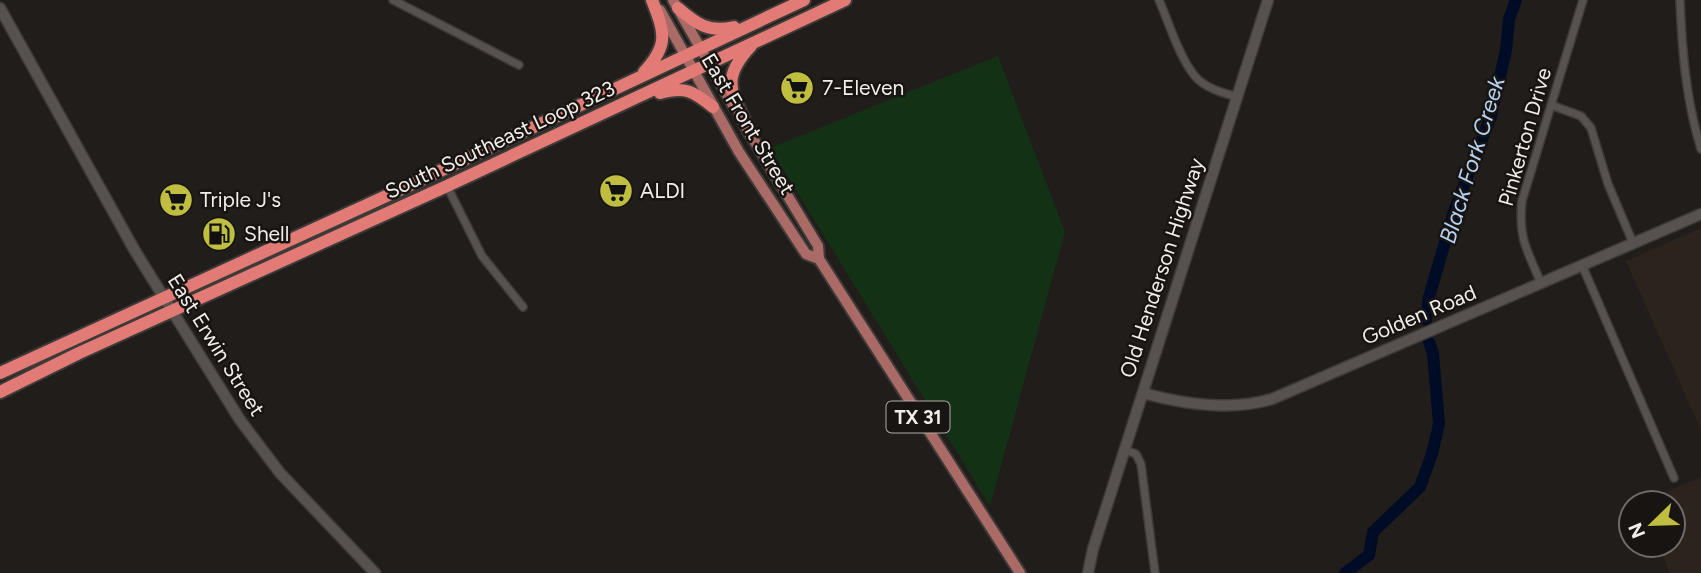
<svg xmlns="http://www.w3.org/2000/svg" width="1701" height="573" font-family="Figtree,sans-serif">
<rect width="100%" height="100%" fill="#211d1a"/>
<path fill="#2c231c" d="M1701 228V430L1626 261Z
M1701 477V573H1670L1658 545H1673V503H1640Z"/>
<path fill="#133215" d="M998 56 1065 232 990 506 770 148Z"/>
<g fill="none" stroke-linecap="round" stroke-linejoin="round">
<path stroke="#000c26" stroke-width="12" d="M1426 320 1429 297 1454 211 1491 116 1506 50 1509 19 1516 0
M1345 573 1369 555 1373 532 1420 487 1432 454 1439 424 1433 354 1429 342"/>
<g stroke="#3d3a38" stroke-width="10">
<path id="street" d="M393 0 519 65
M1159 0C1169 23 1179 56 1194 75 1204 88 1223 93 1238 97
M1680 0C1682 51 1686 100 1701 149
M1551 105 1581 116 1591 128 1608 184 1633 243
M447 186 482 256 523 307
M1582 265 1674 478
M1541 283C1527 250 1518 238 1522 201L1583 0
M1125 450 1136 454 1141 464 1155 573"/>
</g>
<g stroke="#3d3a38" stroke-width="13">
<path id="secondary" d="M0 8 135 251 240 420 280 473 375 573
M1143 393C1183 404 1232 411 1272 399L1701 214
M1088 573 1093 549 1268 0"/>
</g>
<g stroke="#3d3a38" stroke-width="14">
<path id="primary" d="M673 0 734 107
M660 10 739 152 806 254 819 259
M746 127 818 246 819 259 1020 573"/>
</g>
<g stroke="#3d3a38" stroke-width="16">
<path id="highway" d="M678 8C696 24 709 33 734 27
M644 72C669 45 665 33 652 0
M660 93C685 86 693 91 713 107
M750 133C733 94 718 81 751 46
M0 373 406 187 804 0
M0 392 79 353 447 186 845 0"/>
</g>
<use href="#street" stroke="#57524f" stroke-width="7"/>
<use href="#secondary" stroke="#57524f" stroke-width="10"/>
<use href="#primary" stroke="#aa6a66" stroke-width="10"/>
<use href="#highway" stroke="#e27a75" stroke-width="12"/>
</g>
<defs>
<g id="supermarket-disc" transform="scale(1.75)"><circle r="9.5" fill="#c0be41" stroke="#181411"/><path d="M-6-5.5h2.5l.6 2H6L4.5 2H-2.5L-4.4-4H-6ZM-1.5 3.2a1.3 1.3 0 1 0 .1 0ZM3 3.2a1.3 1.3 0 1 0 .1 0Z" fill="#111"/></g>
<g id="fuel-disc" transform="scale(1.75)"><circle r="9.5" fill="#c0be41" stroke="#181411"/><path d="M-5.5-6h7V0h2V4h1.3V-2.5L3-4.5l.8-.8L6-3V5H2.5V1h-1V6h-7ZM-4.2-4.7v3.2H.2V-4.7Z" fill="#111"/></g>
</defs>
<g fill-rule="evenodd">
<use href="#supermarket-disc" x="797" y="88"/>
<use href="#supermarket-disc" x="616" y="191"/>
<use href="#supermarket-disc" x="176" y="200"/>
<use href="#fuel-disc" x="219" y="234"/>
</g>
<g text-anchor="middle" stroke-width="5" stroke-linejoin="round" paint-order="stroke">
<rect fill="#181411" stroke="#afacaa" stroke-width="2" x="886.5" y="401.5" width="63" height="31" rx="5"/>
<g font-size="19" font-weight="bold" fill="#f0edeb">
<text x="918" y="424">TX 31</text>
</g>
<g font-size="21" fill="#f0edeb" stroke="#181411" text-anchor="start">
<text x="822" y="95">7-Eleven</text>
<text x="640" y="198">ALDI</text>
<text x="200" y="207">Triple J's</text>
<text x="244" y="241">Shell</text>
</g>
<g font-size="21" fill="#f0edeb" stroke="#181411">
<text transform="translate(748 124) rotate(59)" y="7">East Front Street</text>
<text transform="translate(1525 137) rotate(-74)" y="7">Pinkerton Drive</text>
<text transform="translate(500 140) rotate(-25)" y="7">South Southeast Loop 323</text>
<text transform="translate(1162 268) rotate(-72)" y="7">Old Henderson Highway</text>
<text transform="translate(1419 315) rotate(-23)" y="7">Golden Road</text>
<text transform="translate(216 345) rotate(58)" y="7">East Erwin Street</text>
</g>
<g font-size="23" font-style="italic" fill="#b5d1f1" stroke="#181411">
<text transform="translate(1472 160) rotate(-73)" y="8">Black Fork Creek</text>
</g>
</g>
<g transform="translate(1652 524) rotate(247)"><circle r="33" fill="#181411" stroke="#6e6b68" stroke-width="2"/>
<path d="M0-5L12 26L0 18L-12 26Z" fill="#c0be41"/>
<text y="-10" font-size="19" font-weight="bold" text-anchor="middle" fill="#f0edeb">N</text>
</g>
</svg>
